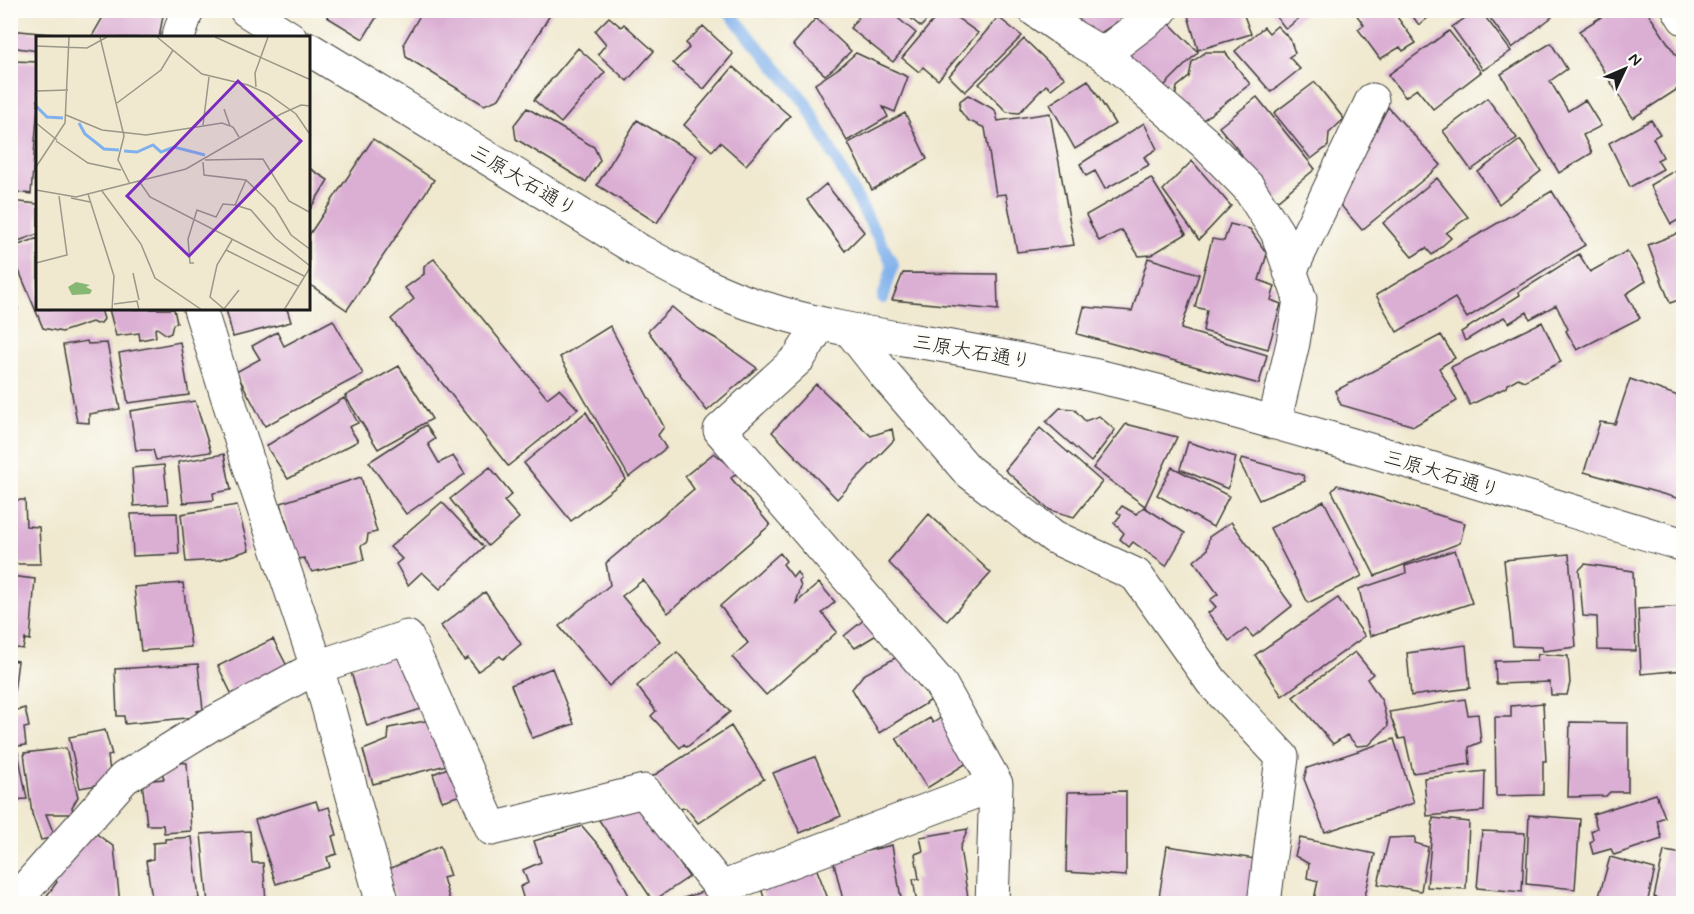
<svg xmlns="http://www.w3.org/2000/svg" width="1694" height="914" font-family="Mynerve,'Klee One',sans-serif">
<rect width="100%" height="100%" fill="#fdfcf7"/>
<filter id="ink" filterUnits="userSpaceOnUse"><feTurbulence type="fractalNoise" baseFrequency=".0167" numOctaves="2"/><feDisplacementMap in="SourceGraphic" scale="12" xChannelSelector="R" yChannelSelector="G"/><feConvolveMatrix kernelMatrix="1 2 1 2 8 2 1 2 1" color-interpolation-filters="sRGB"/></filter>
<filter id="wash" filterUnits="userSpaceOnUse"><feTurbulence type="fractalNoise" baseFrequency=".008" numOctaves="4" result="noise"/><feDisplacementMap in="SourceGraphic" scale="24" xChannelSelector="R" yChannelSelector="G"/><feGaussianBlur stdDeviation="1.35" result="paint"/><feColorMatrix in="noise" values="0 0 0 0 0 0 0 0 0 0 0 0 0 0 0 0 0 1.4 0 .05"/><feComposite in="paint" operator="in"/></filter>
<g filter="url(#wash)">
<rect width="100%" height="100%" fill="#f0e9d0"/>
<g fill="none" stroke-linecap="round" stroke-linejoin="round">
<path stroke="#80b1ec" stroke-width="12" d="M727 10 805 102 893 265 883 298"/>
</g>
<g id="blocks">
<path fill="#dbafd4" d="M107 10H164L159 38H91Z
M330 10H381L363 39 327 17Z
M423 10H553L499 99 484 105 406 57 404 43Z
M864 10H888L916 33 893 62 850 28Z
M901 10H935L921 27Z
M942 10H946L978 33 938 80 923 67 919 72 902 58Z
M1063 10H1131L1132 12 1090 40Z
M1191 10H1242L1251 34 1198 50 1187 12Z
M1271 10H1309L1286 29Z
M1353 10H1392L1416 43 1403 51 1400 47 1380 59 1358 29 1364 25Z
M1408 10H1438L1419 25Z
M1477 10H1480L1511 51 1483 70 1452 27Z
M1484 10H1546L1552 17 1512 48Z
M1612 10H1646L1684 67V85L1633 118 1579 31Z
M609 17 621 27 624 24 654 51 627 81 598 54 606 44 595 31Z
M998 17 1022 36 965 92 949 76Z
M816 18 851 51 834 68 825 75 793 45Z
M1165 19 1198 52 1159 91 1119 54Z
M703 26 733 54 704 89 673 63 689 48 686 43Z
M1277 26 1290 39 1295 53 1289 57 1300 69 1271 92 1235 51 1264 27 1269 33Z
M10 30 59 35 58 38H38V51L10 47Z
M1449 31 1481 72 1433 109 1417 89 1405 97 1388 75Z
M1024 39 1065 78 1051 89 1046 85 1019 113 1007 112 979 84Z
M1551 43 1567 69 1550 81 1568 111 1585 100 1601 126 1583 135 1592 153 1559 173 1501 74Z
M578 48 605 72 561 123 534 100Z
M10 50H13L14 61 38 62V104L31 194 10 191Z
M1206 52H1225L1250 84 1203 120 1175 98 1177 87 1189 77 1192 62Z
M856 53 908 77 895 112 883 107 888 117 847 141 815 84 839 68Z
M733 67 790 116 746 165 720 142 712 151 684 125Z
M1088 80 1115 124 1075 149 1050 104Z
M1315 82 1344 119 1329 133 1328 146 1311 159 1274 113Z
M968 95 995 110 998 121 1050 113 1074 245 1017 252 1006 194 996 195 985 128 967 120 959 109 960 101Z
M1257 97 1315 169 1278 200 1269 195 1238 158 1242 155 1219 127Z
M1487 98 1517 138 1471 170 1443 131Z
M1388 107 1441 165 1362 230 1338 202Z
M527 108 594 147 600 160 586 182 516 139 514 125Z
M905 113 927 159 872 190 848 143Z
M637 120 697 156 657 223 597 185Z
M1651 120 1660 134 1653 138 1663 157 1657 160 1663 169 1630 187 1609 143Z
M1144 123 1157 149 1144 157 1149 165 1105 189 1095 171 1086 176 1080 164Z
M373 139 434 180 347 310 309 284V235Z
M1520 140 1541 171 1499 204 1478 172Z
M1192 161 1231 206 1199 240 1163 190Z
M1684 165V217L1671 224 1650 185Z
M309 168 328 180 309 211Z
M1151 178 1186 234 1151 255 1139 256 1122 230 1099 241 1086 215Z
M1437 178 1468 217 1446 233 1451 238 1432 255 1426 248 1412 257 1383 223Z
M826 184 864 232 845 251 807 200Z
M1552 191 1585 245 1467 318 1455 298 1397 332 1376 295Z
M10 201 38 204V234L10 244Z
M1230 224 1250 229 1267 254 1259 280 1275 286 1271 300 1281 304 1268 349 1203 331 1207 310 1195 307 1212 239 1224 241Z
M1684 231V298L1670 303 1648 245Z
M38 238V309H101L104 319 101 323 96 324 92 322 62 332 43 328 10 249V248Z
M1627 251 1646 281 1626 294 1640 318 1577 350 1566 331 1568 329 1556 305 1530 319 1527 312 1509 323 1504 317 1465 341 1461 332 1520 295 1519 292 1579 254 1590 272Z
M1148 258 1199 274 1181 329 1267 355 1259 384 1077 334 1084 307 1132 311Z
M434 259 547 398 559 389 578 409 508 466 391 319 414 299 405 288 424 274V266Z
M903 273 997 274 998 310 892 300Z
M10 292 18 309 10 312Z
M672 307 697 328 715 338 757 368 707 411 648 331Z
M109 309H174L177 323 173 324 171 333 167 335 157 328 155 329 156 337 140 340 139 333 116 336Z
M226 309H287L291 322 233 337Z
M333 320 363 374 265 426 236 372 260 359 252 346 277 332 284 346Z
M1542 322 1561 362 1524 381 1518 378 1508 384 1507 387 1470 405 1451 367Z
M610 326 664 427 658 435 666 448 629 477 560 357Z
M1441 335 1455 358 1439 368 1457 401 1414 426 1341 405 1335 391Z
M87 341 88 344 107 343 120 409 89 414V423L77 422 63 345Z
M180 342 189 395 128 403 119 353Z
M399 366 432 419 378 449 345 396Z
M10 369 15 370 12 403H10Z
M1630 379 1684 398V500L1584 472 1600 422 1615 424Z
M816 384 871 436 892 429 894 440 837 499 772 432Z
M344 398 358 423 349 427 358 441 288 479 266 446Z
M195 401 211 452 156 460 153 450H136L130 411Z
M1060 408 1074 409 1085 421 1099 416 1115 430 1091 462 1046 422Z
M586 412 626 479 571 521 524 463Z
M1126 424 1177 437 1145 506 1093 468Z
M426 425 435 439 428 444 439 463 453 456 465 474 406 514 369 462Z
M1040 428 1102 482 1074 517 1050 510 1005 470Z
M1188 442 1236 457 1228 489 1180 469Z
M714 453 738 472 731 478 770 525 668 613 643 580 622 596 660 641 609 686 559 626 610 585 606 563 694 489 685 476Z
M224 454 231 490 213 493 214 500 183 503 178 462Z
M1242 458 1303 475 1305 481 1259 500 1240 463Z
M164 465 168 504 134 506 132 468Z
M490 467 512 494 504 501 519 518 488 546 450 499Z
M1172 467 1229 496 1213 527 1157 495Z
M361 477 377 532 368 534 367 542 361 546 364 560 312 572 304 558 297 559 281 503Z
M1337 485 1465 523 1460 543 1375 576 1332 491Z
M10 500H25L26 526 39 527 41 564H10Z
M1324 501 1362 576 1308 603 1270 528Z
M442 502 484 547 440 589 422 572 408 585 396 564 402 559 390 547Z
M237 505 249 550 218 560 186 562 181 514Z
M1122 506 1136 514 1144 507 1185 533 1166 566 1133 542 1129 547 1120 539 1124 533 1114 523 1121 515 1117 512Z
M177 513 179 554 133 556 131 514Z
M929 514 991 573 947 621 888 562Z
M1231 522 1292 606 1253 637 1246 629 1229 641 1208 613 1216 607 1210 600 1218 594 1194 561 1207 550 1209 537Z
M1455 550 1472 603 1370 636 1359 589 1406 573 1405 566Z
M780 553 786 561 783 564 793 577 797 572 801 579 799 581 801 587 796 603 819 583 835 602 822 613 837 632 766 695 732 657 748 643 720 606Z
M1569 554 1576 647 1543 651 1542 647 1513 646 1504 560Z
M1585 564 1633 571 1636 651 1598 650 1597 617 1583 616 1579 570Z
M10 576 35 579 30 640 25 639 23 649 10 647Z
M183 583 191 647 141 651 134 587Z
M485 592 521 644 503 659 500 656 478 671 468 658 464 660 441 626Z
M1338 598 1365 636 1282 696 1255 655Z
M1684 606V670L1641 674 1638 609Z
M865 619 878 634 855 648 844 636Z
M273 639 289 670 234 699 218 666Z
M1466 645 1470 688 1411 696 1407 653Z
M677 652 730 712 687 747 684 744 680 748 651 716 656 711 637 686Z
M1355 652 1373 674 1367 679 1382 701 1388 726 1369 745 1357 746 1347 735 1333 744 1293 697Z
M396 653 421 709 367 726 350 669Z
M1538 654 1568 656 1570 683 1567 695H1551L1550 682 1496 684 1495 661 1537 660Z
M901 655 933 699 879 733 852 689 863 675Z
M10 660 18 661 12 708H10Z
M198 664 203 710 197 711V717L125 724 124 716H117L115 669Z
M552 668 574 724 532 738 511 685Z
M1465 699 1468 715 1478 714 1481 742 1469 747 1470 764 1413 773 1405 738 1399 739 1389 712Z
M1543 703 1546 761H1543V795L1496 796 1495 717H1511V706Z
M25 708 29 727 24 728 26 745 10 747V712Z
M942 717 967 763 927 788 896 738 930 718 933 723Z
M435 719 450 764 373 784 363 750 388 740 389 728Z
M1570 722 1628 723V792H1610L1606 796 1568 797Z
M731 726 764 779 698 823 686 808 677 809 653 776Z
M105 730 112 755 108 756 111 780 97 785 80 788 69 737Z
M1394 739 1414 803 1325 832 1304 779 1307 768Z
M66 748 78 797 72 807 73 814H46L55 837 41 840 32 814 24 753Z
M18 752 27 799 10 800V753Z
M815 757 841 816 800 833 773 773Z
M176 762 187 763 191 831 164 833 163 825H147L142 781 164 779 162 772Z
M450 767 461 795 442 801 433 774Z
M1485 771 1484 811 1427 816 1424 778Z
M1126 791V876L1066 872 1068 792Z
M1656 794 1665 817 1657 820 1662 839 1614 855 1611 849 1593 854 1590 843 1593 840 1591 831 1597 828 1593 814Z
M316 801 319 810 329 807 337 835 332 836 337 854 327 857 330 867 276 884 255 820Z
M638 802 689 877 653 901 595 814Z
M1529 815 1580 819 1575 889 1526 884Z
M1433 818 1469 822 1466 889 1427 887Z
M582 826 612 861 633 904H525L520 887 528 883 523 870 541 862 534 841Z
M90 829 114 847 120 904H51L45 898 57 882 51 875Z
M968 829 960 848 969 904H917L913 879H919L915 854 923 851 920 837Z
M250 831 252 863H263L266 901 237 904H208L201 834Z
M1482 831 1525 833 1522 892 1477 888Z
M192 837 199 899 153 904 146 861 153 859V843L165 842V839Z
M1415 837V843L1428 847 1421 891 1378 884 1389 838Z
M1300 838 1375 854 1363 904H1313L1318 881 1307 878 1309 864 1295 856Z
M892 845 902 904H844L833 859Z
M440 846 450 876 443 878 451 904H397L387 870Z
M1167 846 1263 860 1250 904H1158Z
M1664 851 1684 854V897L1680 896 1677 903 1654 897Z
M1610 857 1655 869 1647 904H1610L1598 900Z
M814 862 830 904H766L760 885Z
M705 891 709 904H669V903Z"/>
</g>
</g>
<g filter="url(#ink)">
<use href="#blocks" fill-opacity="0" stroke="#3c3b37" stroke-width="1.5"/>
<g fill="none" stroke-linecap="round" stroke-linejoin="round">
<g stroke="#3c3b37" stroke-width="35">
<path id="minor" d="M246 10 290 38
M1035 10 1074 37 1103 54 1205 143 1248 187 1277 232 1300 299 1293 343 1274 423
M1679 10 1684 18
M178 38 187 10
M309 49 640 251C680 273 720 295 764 308 825 328 888 336 951 347 1008 357 1065 368 1122 382 1311 429 1497 489 1684 545
M1103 54 1161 10
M1290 272 1372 100
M200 309 247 459 317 667 383 904
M820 324 799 358 720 430 941 685 996 784 992 904
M850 330 883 372 968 471 1054 537 1136 575 1212 682 1282 757 1264 904
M12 904 124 778 213 723 317 667 407 637 492 829 644 791 721 888 996 784"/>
</g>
<use href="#minor" stroke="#fff" stroke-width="33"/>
</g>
</g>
<g text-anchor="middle" stroke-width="5" stroke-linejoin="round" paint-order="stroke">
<g font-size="20" fill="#1c1c1c" stroke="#fdfcf7">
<text transform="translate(524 180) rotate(31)" y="7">三原大石通り</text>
<text transform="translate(972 351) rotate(10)" y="7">三原大石通り</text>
<text transform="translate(1442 473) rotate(17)" y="7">三原大石通り</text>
</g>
</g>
<g transform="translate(36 36)">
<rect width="274" height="274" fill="#f0e9d0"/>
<path d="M40 246 54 249 50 251 56 254 54 258 36 259 32 251Z" fill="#86b873"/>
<path fill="none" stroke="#80b1ec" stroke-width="3" d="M0 70 11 81 27 82M43 87 49 98 68 113 83 114M88 115 101 116 117 109 125 116 138 111 169 119"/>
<path fill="none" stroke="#9b9788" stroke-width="1.5" d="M64 1 88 100 82 124 94 148M121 1 166 38 212 49 232 58 260 78 275 100M179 1 275 44M0 10 51 12 71 1M220 51 219 37 232 1M0 55 32 54M81 67 125 34 137 14M188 73 194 90M30 79 66 94 110 99 186 87 197 91 203 101M0 87 21 104M167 89 173 41M20 105 52 127 85 134M169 124 227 123 253 165 275 177M167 126 168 139 210 144 239 172 255 199 275 214M0 131 29 87 33 1M103 145 114 161 268 240M0 154 40 161 150 133 245 78 265 69 275 70M66 155 105 208 119 242 166 274M52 158 78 240 76 274M35 162 54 166M199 169 215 174 239 202 274 230M196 204 181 229 174 261 188 273 203 254M190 214 262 250M0 227 31 219 23 160M158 227H154L152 203 161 174 180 181 187 168 199 169 210 144M97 237 103 264M78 268 101 265 103 274M248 274 275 230"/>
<path fill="#7b2cbf" fill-opacity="0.15" stroke="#7b2cbf" stroke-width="3" d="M202 45 265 105 153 220 91 160Z"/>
<rect width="274" height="274" fill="none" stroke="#1c1c1c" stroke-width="3"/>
</g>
<rect width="1694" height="914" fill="none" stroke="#fdfcf7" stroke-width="36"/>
<g transform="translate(1625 69) rotate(46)" stroke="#fdfcf7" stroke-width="4.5" paint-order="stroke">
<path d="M0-4.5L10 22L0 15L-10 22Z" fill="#1c1c1c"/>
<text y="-9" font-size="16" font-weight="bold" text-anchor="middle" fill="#1c1c1c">N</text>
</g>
</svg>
